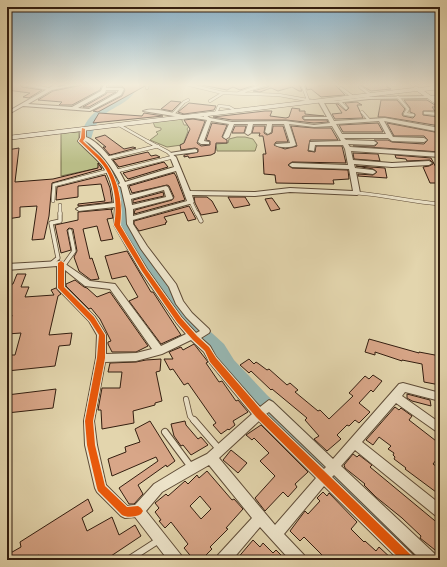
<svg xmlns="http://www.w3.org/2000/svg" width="447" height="567" font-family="Alegreya,serif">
<rect width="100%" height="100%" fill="#e3d5ad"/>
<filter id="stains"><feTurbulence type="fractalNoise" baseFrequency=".005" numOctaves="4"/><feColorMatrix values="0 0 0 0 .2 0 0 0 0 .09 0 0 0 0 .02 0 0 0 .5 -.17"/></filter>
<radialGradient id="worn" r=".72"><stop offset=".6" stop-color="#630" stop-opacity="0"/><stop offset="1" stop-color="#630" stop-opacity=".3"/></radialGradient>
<path fill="#b9bc86" stroke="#766d4b" d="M179 119 182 120 184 125H190L187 129 188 131 184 142 189 144 167 147 150 140 158 134 156 132 161 130V128L155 127 153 122Z
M79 132V142L103 167 61 176V133Z
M237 137H245L253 139 257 145 255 151H217L216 144 228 143 229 139Z"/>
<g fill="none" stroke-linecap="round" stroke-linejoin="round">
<path fill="#97b7b2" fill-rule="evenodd" d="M131 84H139C129 108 110 104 98 122 94 127 93 133 91 139L117 167 127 187 130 201 131 224 151 260 190 313 224 344 234 360 267 395 430 550 434 560H400L251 409 220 372 210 354 176 323 136 262 117 224 116 201 113 187 105 168 79 140C82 131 85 122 92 115 105 103 123 101 131 84Z"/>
</g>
<path fill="#d8a688" stroke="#331e10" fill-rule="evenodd" d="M7 84H19L22 87 42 90 29 98 23 97 30 93 7 90Z
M83 84H102L100 90 72 105H59L62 102 38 100 53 91 82 85Z
M108 84H145V86L98 112 93 111 122 96 125 90 122 86H108Z
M197 84H258L240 90 233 87 227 90Z
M270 84H299L302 91H299L292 87 278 91 271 88 260 92 253 91 268 87Z
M305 84H318V86L334 84 345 95 321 97 311 89 307 90Z
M359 84H387V87L391 89 371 91Z
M107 92H116L89 107H83L106 94Z
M381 100H397L405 109 402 114 403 116 413 118 415 116V114L410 112V108L404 100H427L438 107H432L435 111H423V115L439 117 440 126 385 117H378Z
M171 101 181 102 172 111 161 109Z
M357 102 362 105H357L363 118 335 119 332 114 342 113 336 104H338L346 111 349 108 345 103Z
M189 103 216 106 214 110 184 114 178 112Z
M292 108 300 109 299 111H305V114L324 116H304L302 117 304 120H327L328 122 314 123 286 120H232L213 117 265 111H272L270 116 286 118 289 117Z
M99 113 142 116 144 113 163 116 93 123Z
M193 119 205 121 197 143 201 146 210 145V141L206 140 212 123 227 125 222 137 227 140V143H216L215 153 211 155 189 158 188 156 184 157V155L198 152V149L195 148 181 150 180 145 184 143 190 129 184 120Z
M378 123 383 132H343L339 125Z
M387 123 440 133V152L353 146H375L378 143 374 140H388L392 142 424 144 428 140 424 136H394Z
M235 126H246L244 133H232Z
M254 126H265L264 133 267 135 272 133 273 126H283L288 142H276L274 145 285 149 297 146 291 126 314 128H331L338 140H310L308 151 315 152 316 146H342L346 163 292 162 288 165 292 168 348 170 349 179 333 180 334 184 276 183 275 175 264 174 263 154H266L263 136H259L260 133H252Z
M105 135 124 149 133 147 136 148 110 155 103 147H106L95 138Z
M19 148 15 182 53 179 98 168V163L102 169 52 183 49 216 44 239 32 240 37 206 20 207V217L7 219V150Z
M148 152 151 156 156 155 160 157 119 167 113 160Z
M353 153 378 154 380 161 354 159Z
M395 155 431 158 440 175V183H430L423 167 429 166 433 164V163L430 160 407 161 406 159 396 158Z
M164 162 168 167 128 179 123 173Z
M356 166 385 168 387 178 358 176V174L373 175 377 172 373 169Z
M174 173 176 176 185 200 134 214 135 210 172 200 174 197 169 186 167 185 132 193 129 186Z
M105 175 110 188 112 202 78 206V204L105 201 101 184 78 186V197L56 200 57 187Z
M163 192 164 196 133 203V200Z
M194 197H207L212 201 218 212 201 215 195 203Z
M228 197H245L250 205 234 208Z
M272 198 280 209 271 211 265 199Z
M189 206 196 219 188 221 184 212 164 217 167 222 165 223 166 224 139 231 134 224V221Z
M111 209 113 218 107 219 113 239 101 241 97 226 83 229 90 259 92 258 99 279 91 280 79 271 74 257 77 251 73 229 69 228 67 230 71 250 61 253 55 225 78 220V212L113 209Z
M127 251 151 292H153L181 335 161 344 129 301 138 297 126 276 112 279 105 256Z
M17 274H26L21 287H29L25 297 54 295 51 290 56 288 61 294 58 296 49 335 72 333 70 345 59 346 55 366 7 371 9 355H15L21 333 7 334 12 315H7V285L13 284Z
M75 280 84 287 87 288 97 297 110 292 148 346 136 352H112L108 344V342L111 341 100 319 91 308 89 309 66 286V284Z
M369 339 419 353V352L440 356V385L424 382 422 364 402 360V361L375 352V355L365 352Z
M194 344 205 358 208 362 206 363 219 382 222 381 236 401 238 400 248 412 233 421 235 425 229 430 228 429 221 434 213 425 216 423 188 383 184 385 173 369 170 370 164 359H173L169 352 181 347 183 350Z
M161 359 160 371 156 372 162 401 155 403V405L133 411 134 423 102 429 101 410H98L102 388H120L122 372H108L110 363 136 362 146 360Z
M249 359 254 364 256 362 259 364 267 370 269 369 287 385 290 383 298 390 295 392 318 411 320 410 329 419 353 396 349 393 365 376 369 379 373 375 382 381 373 392 371 390 359 403 370 412 359 423 355 420 349 426 347 425 337 435 341 439 327 451 314 439 319 436 305 420 307 418 272 389 271 390 251 371 249 373 240 365Z
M56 389 53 408 7 413V395Z
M407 394 430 400 431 406 412 401 407 398Z
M395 407 399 410 401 408 412 416 409 420 440 444V455L433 464 440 469V495L405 469 406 468 394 459 395 457 393 455 394 453 388 449 391 446 379 437 373 445 366 440Z
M150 421 175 461 167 467 166 465 138 485 143 494 134 504H129L119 488 158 461 156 457 112 476 108 459 126 452 125 447 140 442 135 429Z
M185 421 186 425 198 439 201 437 208 445 191 455 183 445 181 446 174 436 171 424Z
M261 425 308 472 295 484 297 487 288 497 283 492 265 511 255 498 275 476 260 461 269 453 254 438 252 440 246 435Z
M231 450 247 463 238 473 223 460Z
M353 454 357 457 359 455 372 465 370 467 440 525V554L420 538 421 536 402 518 376 497 364 485 365 484 345 468 344 465Z
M207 471 232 500 234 499 243 509 226 528 228 529 210 547 212 549 201 560H194L184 548 188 544 171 522 165 528 159 521 161 520 155 512 159 508 155 503 166 494 168 496 185 481 188 484 197 475 199 478ZM200 496 211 509 201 519 190 506Z
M323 492 327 496 329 493 357 522 351 529 364 542 365 541 376 551 379 547 393 560H335L331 556 327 560 304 537 300 541 290 531 305 511 308 514 320 501 317 498Z
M88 499 93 511 82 518 87 531 112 517 119 535 135 525 141 536 105 560H41L39 555 31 560H7V555L21 547 20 542Z
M253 540 260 547 263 543 273 553 276 550 286 560H236Z"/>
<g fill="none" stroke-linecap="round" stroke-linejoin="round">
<g stroke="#5f4c37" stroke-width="3.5">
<path id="lane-far4" d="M22 84 49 89
M186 84 223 93 279 95 313 101
M302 84 308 100
M360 87 371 95
M147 88 148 84
M341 88 353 97
M239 93 267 84
M398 97 408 109 405 114 413 115
M429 97H440
M210 101 223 93
M340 102 346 108
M362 112 369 120
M216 113 219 106 229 107 236 111
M425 113 440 114
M173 114 184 102 188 100
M119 125 149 142"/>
</g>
<g stroke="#5f4c37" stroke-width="4">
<path id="lane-far3" d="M108 158 158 146
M117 171 173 157 168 152 147 141
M357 193C385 195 412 202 440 204
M53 201 54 185 108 171
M191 202 197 214
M60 205V214"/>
</g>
<g stroke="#5f4c37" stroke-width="5">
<path id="lane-far2" d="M197 213 201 221
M52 263 58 258 51 223 60 221V213
M64 265 74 251 70 231"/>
</g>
<g stroke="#5f4c37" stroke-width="6">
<path id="lane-far1" d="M186 399 190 416 194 421"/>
</g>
<g stroke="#5f4c37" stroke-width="8">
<path id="lane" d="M194 420 219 449
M165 432 191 467
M128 560 159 540"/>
</g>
<g stroke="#5f4c37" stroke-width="2">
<path id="street" d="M56 84H61L57 87 74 84H82L52 90 28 104 72 107 101 91 104 84H106V88H122L124 89 121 95 90 111 23 106 7 115V112ZM106 90H119L117 93 89 109 78 108 105 93Z
M366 94 370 97 429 96 431 97 429 98 369 99 335 103H324L334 121 385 118 440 128V132L384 121 393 137 424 138 427 140 424 142 392 141 388 138H344L346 140 374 141 377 143 374 145 348 144 350 147 440 153V157L351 151 353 160 392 163 429 161 432 163 429 165 392 167 354 164 355 168 373 170 376 172 373 174 356 172 360 193 357 195 290 192 255 196 192 195 194 202 193 203 133 220V224L147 246 176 284 183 301 192 313 209 329 210 331 209 333 201 338 210 346 216 357 260 407 269 400 273 402 333 459 399 384 403 383 440 393V401L405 392 402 396 440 423V434L396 403 362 442 440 504V518L436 516 355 450 341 466 436 555 438 560H421L334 475 332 477 413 555 415 560H399L324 486 284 534 304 555 306 560H290L260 527 232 560H216L218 555 252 518 209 465 162 492 146 511 181 555 183 560H168L135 517 125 518 121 516 97 492 95 488 85 445 84 421 96 358 97 335 89 321 57 288V266L7 270V264L61 261 90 281 115 284 161 346 186 334 176 322 141 272 114 225 115 207 79 211 76 209 79 207 114 203C113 190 110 175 101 164 94 156 85 149 78 141L80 138 81 128 86 129V137C102 143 118 167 125 182L174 167 170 157 172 156 169 154 170 153 195 149 197 150V152L173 155 176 157 190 191 255 192 290 188 353 191 349 169 292 167 289 165 292 163 348 165 345 149 343 145H315L314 151 309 150 310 142 341 141 332 126 314 127 289 124 296 145C291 148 280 148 275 145L276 144 290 143 284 124H272L271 132 268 134 265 132 267 124H253L251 133 248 135 245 133 248 124H234L229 137 226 139 223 137 229 124 211 121 204 141 209 142V144H201L198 142 207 120 188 117 186 118 143 111C152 106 177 114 188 116L190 115 204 117V115H206L210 118 232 122 286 121 314 125 330 123 328 119H305L303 118 305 117H327L318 101V100L335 101 366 97 364 95ZM379 121 386 134H342L336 124ZM84 140C99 149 113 168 120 183L118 185 121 187 126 209 127 224 141 249 169 287 176 304 186 317 200 331 196 333 182 318 147 269 120 225 121 205 115 178 107 164ZM176 171 187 201 133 216V209L172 199 173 198 168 187 166 186 130 195 127 185ZM164 190 166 197 132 205 131 199ZM65 270 85 286 110 289 152 349 136 353 106 354V335L105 333 95 317 65 287ZM191 340 204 352 210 363 252 414 207 454 187 464 154 484 135 505 127 506 106 485 97 445 94 421 105 362 136 361 162 354ZM269 412 326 467 324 469 266 414ZM259 421 316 478 275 525 219 458Z"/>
</g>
<g stroke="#331e10" stroke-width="1">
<path id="secondary" d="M440 85V89L424 91 440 102V107L417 91 7 140V136L413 88 416 86 419 88Z"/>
</g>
<use href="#lane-far4" stroke="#ede4ca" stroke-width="2.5"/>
<use href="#lane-far3" stroke="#ede4ca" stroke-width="3"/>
<use href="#lane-far2" stroke="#ede4ca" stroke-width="3.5"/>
<use href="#lane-far1" stroke="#ede4ca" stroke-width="4.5"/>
<use href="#lane" stroke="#ede4ca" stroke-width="6"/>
<use href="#street" fill="#ede4ca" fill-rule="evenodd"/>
<use href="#secondary" fill="#ede4ca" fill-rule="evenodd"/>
<g stroke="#ede4ca" stroke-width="2">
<path id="cycleway" d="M82 128 85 129V138L83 141C91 149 101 156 107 165 119 182 123 205 120 225L146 269 181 318 197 336 209 347 216 358 262 411 412 556 413 560H401L256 417 210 362 205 351 193 340 177 322 142 271 114 225C118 206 115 181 103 165 96 156 87 149 79 141L81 138Z
M61 261 64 263V287L94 317 105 335V358L93 421 95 445 105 486 127 507 138 506 141 508 143 511 141 514C136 517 127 518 122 515L98 491 97 488 87 445 85 421 97 358 99 335 90 321 58 288V263Z"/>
</g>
<use href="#cycleway" fill="#e8590c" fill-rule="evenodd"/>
</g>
<linearGradient id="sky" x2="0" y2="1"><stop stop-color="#87b5d2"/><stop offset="0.52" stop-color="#f2ecda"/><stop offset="1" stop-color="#f2ecda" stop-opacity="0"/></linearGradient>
<rect width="447" height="163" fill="url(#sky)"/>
<rect width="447" height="567" fill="none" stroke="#e3d5ad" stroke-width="24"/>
<rect x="8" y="8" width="431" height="551" fill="none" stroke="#331e10" stroke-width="2"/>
<rect x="12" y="12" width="423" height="543" fill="none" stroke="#331e10"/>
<rect width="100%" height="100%" filter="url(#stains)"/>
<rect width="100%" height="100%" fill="url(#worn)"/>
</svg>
